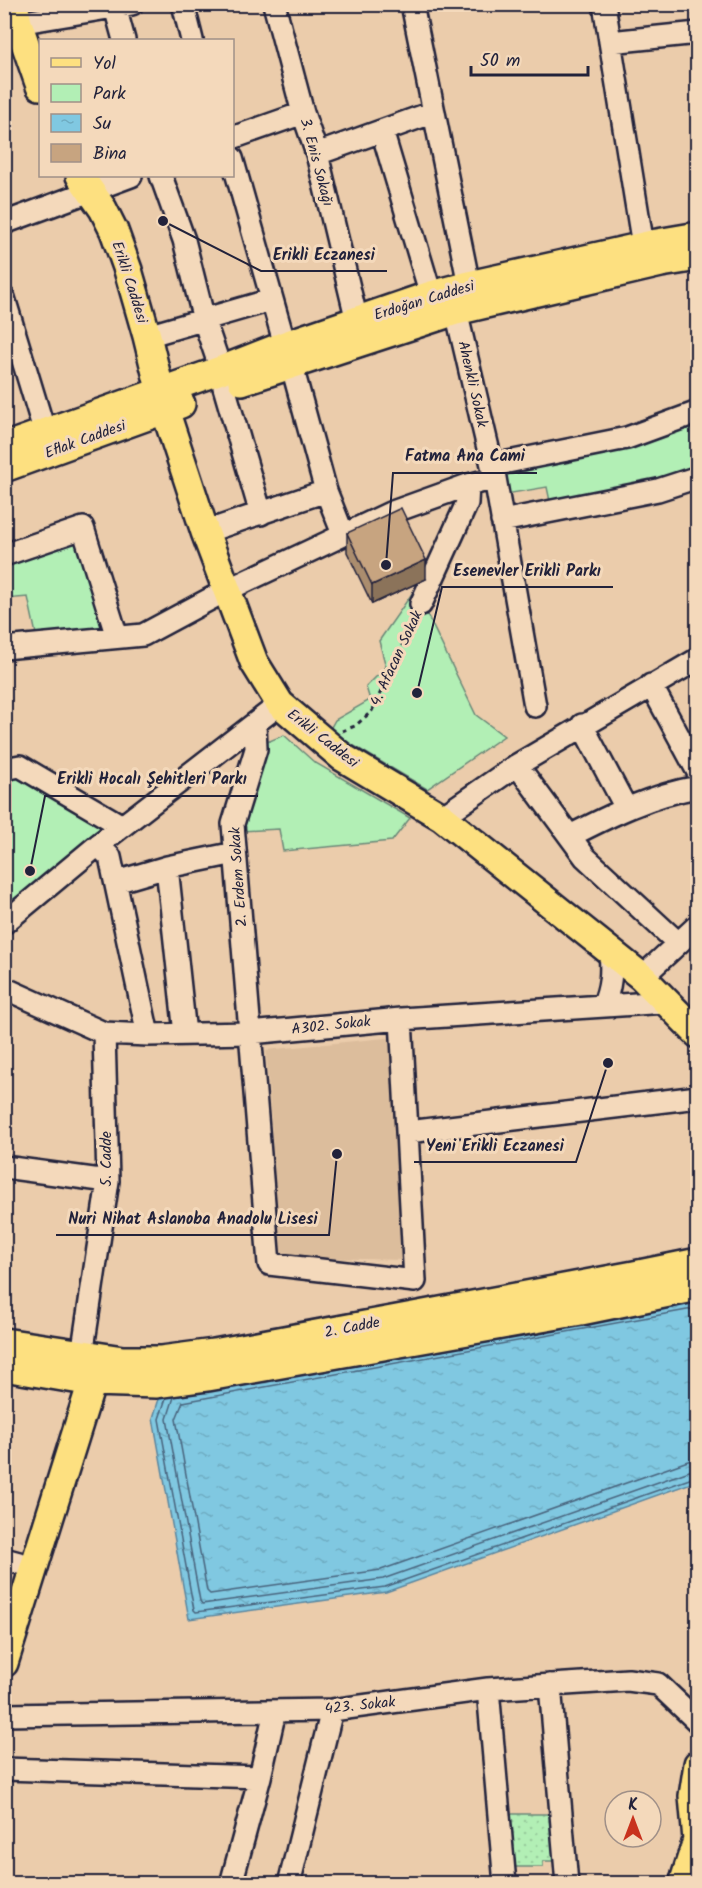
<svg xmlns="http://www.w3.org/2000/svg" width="702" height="1888" font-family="Kalam,sans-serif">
<defs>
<pattern id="grass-dots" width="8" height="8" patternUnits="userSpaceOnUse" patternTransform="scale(1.5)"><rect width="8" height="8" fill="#b2efb5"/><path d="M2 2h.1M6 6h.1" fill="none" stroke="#99cd9d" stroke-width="1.8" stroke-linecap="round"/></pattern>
<pattern id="water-ripples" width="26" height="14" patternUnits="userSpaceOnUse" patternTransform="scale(1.5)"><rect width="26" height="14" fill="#80c8e1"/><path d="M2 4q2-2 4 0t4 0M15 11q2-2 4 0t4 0" fill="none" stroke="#6eacc2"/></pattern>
</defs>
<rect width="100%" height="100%" fill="#ebccab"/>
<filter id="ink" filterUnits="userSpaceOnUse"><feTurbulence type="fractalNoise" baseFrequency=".0167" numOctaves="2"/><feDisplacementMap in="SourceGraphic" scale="12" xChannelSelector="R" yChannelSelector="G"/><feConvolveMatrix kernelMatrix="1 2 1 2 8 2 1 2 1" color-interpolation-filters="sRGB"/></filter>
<g filter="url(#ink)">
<path fill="#dcbd9c" d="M395 1037 406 1260 281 1257 266 1050Z"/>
<path fill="url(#grass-dots)" stroke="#6a8878" stroke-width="1.5" d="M506 1814H552L557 1861H543V1867H510Z"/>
<path fill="#b2efb5" stroke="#6a8878" stroke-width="1.5" d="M697 421V470L551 506 547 487 506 494 502 476 636 446Z
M74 542 82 543 107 623 103 634 37 639 28 597 5 599 4 565Z
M413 592 424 608 476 715 504 736 427 789 329 731 335 720 370 700 366 687 386 667 379 641Z
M284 735 314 762 410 818 392 841 283 851 279 829 242 831 252 801 267 742Z
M16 774 107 830 5 911V777Z"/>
<path fill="url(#water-ripples)" stroke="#5a869f" stroke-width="1.5" d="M697 1285V1481L386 1592 189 1619 153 1418 164 1383Z"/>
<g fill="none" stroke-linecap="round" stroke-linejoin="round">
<path stroke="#48647d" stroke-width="1.5" d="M698 1308 183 1402 176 1419 207 1591 210 1594 381 1570 688 1461 698 1459
M174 1397 167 1419 200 1601 202 1604 383 1579 698 1468
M166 1398 159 1419 194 1610 196 1612 385 1587 698 1476"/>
<g stroke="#22223b" stroke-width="26">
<path id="minor" d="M183 4 192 40
M274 4 303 113 317 154 357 321
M412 4 469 285
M604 4 643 246
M115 7 124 40
M18 23 132 4
M610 42 698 33
M382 131 431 295
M232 138 303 113
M317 154 434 112
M232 158 285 345
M161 176 184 240 204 320 221 370
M4 223 131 176
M4 298 45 433
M456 311 495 478 535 706
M147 336 271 300
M291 363 326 491 343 534
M224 387 261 514
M493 465 627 438 698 412
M502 521 658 490 698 477
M205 532 326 491
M4 555 83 528 117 637
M421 604 467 503 468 485
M4 648 143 635 227 590 390 513 468 485 495 478
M651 685 698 772
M255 724 256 749 233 824 269 1264 415 1281 401 1019
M582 725 626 808
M517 765 585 857 678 943
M4 769 20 766 122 826
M442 817 517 765 698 659
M570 836C611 815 651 795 698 787
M98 845 110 857 148 1035
M167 867 185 1034
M116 882 167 867 235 853
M4 923 98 845 280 704
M642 977 698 925
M4 988 104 1033 148 1035 250 1033 401 1019 667 1002
M603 1006C611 987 612 972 610 952
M408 1132 698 1097
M4 1167 108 1181
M82 1355 108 1181 104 1033
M4 1559 34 1567
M550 1685 567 1884
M488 1689 505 1884
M4 1715 332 1710 488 1689 628 1680 658 1684 698 1722
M4 1769 260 1777
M231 1884 260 1777 275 1711
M289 1884 332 1710"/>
</g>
<g stroke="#22223b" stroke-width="32">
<path id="major" d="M14 4 18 23 40 86
M80 176 103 209 114 231 128 270 147 336 165 410 205 532 254 662 280 704 342 757 442 817 642 977 698 1034
M242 381 456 311 661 263 698 257
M4 447 221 370 285 345 431 295 469 285 657 243 698 236
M4 468 181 404
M4 1342 123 1360H161L214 1353 634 1275 698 1262
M4 1367 92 1382 157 1384 208 1377 581 1311 698 1287
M4 1663 92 1382
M683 1884 697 1840 693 1796 698 1764"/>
</g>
<path stroke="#22223b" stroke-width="3" stroke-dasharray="4.5 4.5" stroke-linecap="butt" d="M342 731 355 726 372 711 414 619"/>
<use href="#minor" stroke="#f4d9bb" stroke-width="21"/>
<use href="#major" stroke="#fde080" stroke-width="27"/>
</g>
<path fill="#ab8d6e" stroke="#22223b" stroke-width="1.5" d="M347 533 426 579 372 604 347 552Z"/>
<path fill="#8b735a" stroke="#22223b" stroke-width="1.5" d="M426 560V579L372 604V585Z"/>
<path fill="#c7a480" stroke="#22223b" stroke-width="1.5" d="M401 508 426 560 372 585 347 533Z"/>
</g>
<g text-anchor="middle" stroke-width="6" stroke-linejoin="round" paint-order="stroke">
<g font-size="15" fill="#22223b" stroke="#f4d9bb">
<text transform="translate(317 162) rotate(75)" y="5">3. Enis Sokağı</text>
<text transform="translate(130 282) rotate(72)" y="5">Erikli Caddesi</text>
<text transform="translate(424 300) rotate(-17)" y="5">Erdoğan Caddesi</text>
<text transform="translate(473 384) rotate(77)" y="5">Ahenkli Sokak</text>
<text transform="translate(85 439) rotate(-20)" y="5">Eflak Caddesi</text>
<text transform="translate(396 658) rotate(-65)" y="5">4. Afacan Sokak</text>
<text transform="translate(323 738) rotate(38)" y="5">Erikli Caddesi</text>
<text transform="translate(238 877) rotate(-94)" y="5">2. Erdem Sokak</text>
<text transform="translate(331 1025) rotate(-6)" y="5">A302. Sokak</text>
<text transform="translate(106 1159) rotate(-90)" y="5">5. Cadde</text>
<text transform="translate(352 1327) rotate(-11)" y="5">2. Cadde</text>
<text transform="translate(360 1705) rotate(-6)" y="5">423. Sokak</text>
</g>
</g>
<path fill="none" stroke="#22223b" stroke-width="2" d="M163 221L261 271H387M386 565L393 473H537M417 693L442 587H613M30 871L45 796H258M608 1063L576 1162H414M337 1154L329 1235H56"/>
<g fill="#22223b" stroke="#f4d9bb" stroke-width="2">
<circle cx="163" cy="221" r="6"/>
<circle cx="386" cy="565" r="6"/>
<circle cx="417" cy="693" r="6"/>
<circle cx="30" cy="871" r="6"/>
<circle cx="608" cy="1063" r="6"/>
<circle cx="337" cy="1154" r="6"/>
</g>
<g font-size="16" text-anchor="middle" font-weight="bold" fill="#22223b" stroke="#f4d9bb" stroke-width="6" stroke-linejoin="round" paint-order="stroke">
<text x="324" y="260">Erikli Eczanesi</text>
<text x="465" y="461">Fatma Ana Cami</text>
<text x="527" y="576">Esenevler Erikli Parkı</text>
<text x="152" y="784">Erikli Hocalı Şehitleri Parkı</text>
<text x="495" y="1151">Yeni Erikli Eczanesi</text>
<text x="193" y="1224">Nuri Nihat Aslanoba Anadolu Lisesi</text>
</g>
<rect width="702" height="1888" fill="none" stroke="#f4d9bb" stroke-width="24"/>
<rect x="12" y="12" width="678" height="1864" fill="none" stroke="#22223b" stroke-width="2" filter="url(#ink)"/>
<rect x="39" y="39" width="195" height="138" fill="#f4d9bb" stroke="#a09088" stroke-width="1.5"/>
<rect x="51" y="58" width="30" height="9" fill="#fde080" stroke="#a09088" stroke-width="1.5"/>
<text x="93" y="69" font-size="18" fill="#22223b">Yol</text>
<rect x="51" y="84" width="30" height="18" fill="#b2efb5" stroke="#a09088" stroke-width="1.5"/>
<text x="93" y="99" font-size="18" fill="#22223b">Park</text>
<rect x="51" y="114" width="30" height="18" fill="url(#water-ripples)" stroke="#a09088" stroke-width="1.5"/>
<text x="93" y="129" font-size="18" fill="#22223b">Su</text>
<rect x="51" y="144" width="30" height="18" fill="#c7a480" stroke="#a09088" stroke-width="1.5"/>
<text x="93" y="159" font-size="18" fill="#22223b">Bina</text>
<g transform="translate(633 1819)"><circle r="28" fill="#f4d9bb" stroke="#a09088" stroke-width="1.5"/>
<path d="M0-4.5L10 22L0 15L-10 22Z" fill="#c8321e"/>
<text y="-9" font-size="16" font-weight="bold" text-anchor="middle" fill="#22223b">K</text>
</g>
<path d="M471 66v9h117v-9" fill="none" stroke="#22223b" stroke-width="3"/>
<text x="480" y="66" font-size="18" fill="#22223b" stroke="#f4d9bb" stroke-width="4.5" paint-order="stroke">50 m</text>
</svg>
